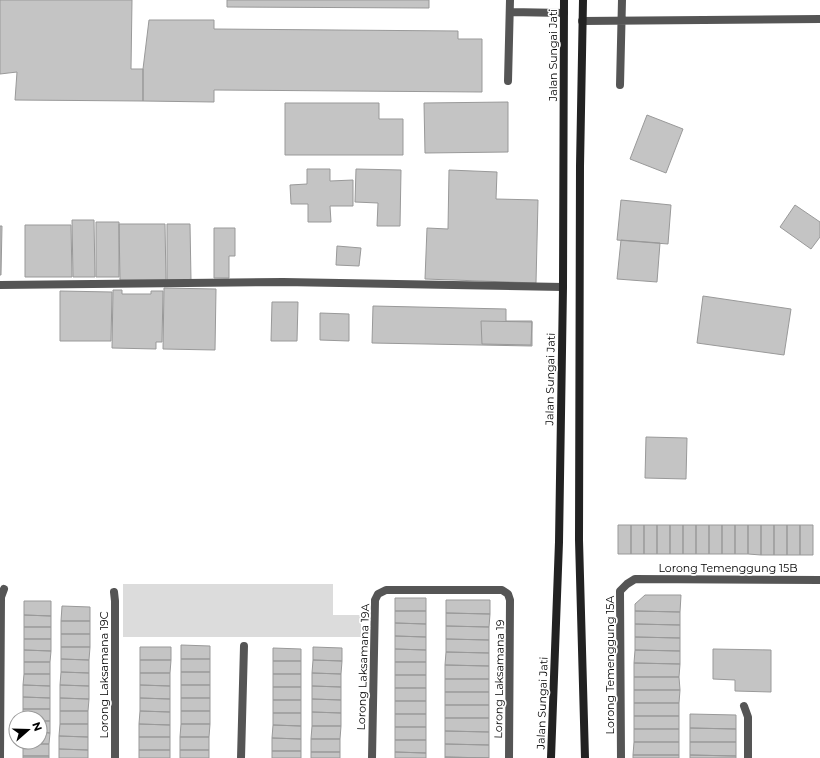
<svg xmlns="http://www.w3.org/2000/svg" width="820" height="758" font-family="Montserrat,sans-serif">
<rect width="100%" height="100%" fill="#fff"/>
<path fill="#dcdcdc" d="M123 584H333V615H361V637H123Z"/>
<path fill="#c4c4c4" stroke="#999" d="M0 0H132L131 69H143V101L15 100 17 72 0 74Z
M227 0H429V8L227 7Z
M149 20H214V29L458 31V39H482V92L214 90V102L143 101V69Z
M508 102V152L425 153 424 103Z
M285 103H379V119H403V155H285Z
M647 115 683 129 666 173 630 159Z
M307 169H330V181L353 180V206H330L331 222H308V204H291L290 185 307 184Z
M356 169 401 170 400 226H377L378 203 355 202Z
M449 170 497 172 496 199 538 200 536 283 425 279 427 228 448 229Z
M621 200 671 205 668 244 617 240Z
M795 205 820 222V237L811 249 780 227Z
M72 220H94L95 277H73Z
M96 222H119V277H96Z
M119 224H165L166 280H120Z
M167 224H190L191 280H167Z
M25 225H71L72 277H25Z
M0 226H2L1 275H0Z
M214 228H235V256H229V278H214Z
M621 240 660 243 657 282 617 279Z
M337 246 361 248 359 266 336 265Z
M164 288 216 289 215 350 163 349Z
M113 290H122V294H151V291H163L162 342H156V349L112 348Z
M60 291 112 292 111 341H60Z
M703 296 791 309 784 355 697 343Z
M272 302H298L297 341H271Z
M373 306 506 309V321H532V346L372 343Z
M320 313 349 314V341L320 340Z
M481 321 532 322 531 345 482 344Z
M646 437 687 438 686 479 645 478Z
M618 525H631V554H618Z
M631 525H644V554H631Z
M644 525H657V554H644Z
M657 525H670V554H657Z
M670 525H683V554H670Z
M683 525H696V554H683Z
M696 525H709V554H696Z
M709 525H722V554H709Z
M722 525H735V554H722Z
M735 525H748V554H735Z
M748 525H761V555L748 554Z
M761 525H774V555H761Z
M774 525H787V555H774Z
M787 525H800V555H787Z
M800 525H813V555H800Z
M645 595H681L680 612 635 611V604Z
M395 598H426V611H395Z
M446 600H490V614L446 613Z
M24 601H51V616L24 615Z
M62 606 90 607V621H61Z
M395 611H426V624L395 623Z
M635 611 680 612V625L635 624Z
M446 613 490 614 489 627 446 626Z
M24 615 51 616V627H24Z
M61 621H90V634H61Z
M395 623 426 624V637L395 636Z
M635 624 680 625V638L635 637Z
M446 626 489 627V640L446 639Z
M24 627H51V639H24Z
M61 634H90V647H61Z
M395 636 426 637V650L395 649Z
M635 637 680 638V651L635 650Z
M24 639H51V651L24 650Z
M446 639 489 640V653L446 652Z
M181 645 210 646V659H181Z
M61 647H90L89 660 61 659Z
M140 647H171V660H140Z
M313 647 342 648V661L313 660Z
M273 648 301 649V661H273Z
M395 649 426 650V662H395Z
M713 649 771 650V692L735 691V680L713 679Z
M24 650 51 651 50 662H24Z
M635 650 680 651V664L634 663Z
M446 652 489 653V666L445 665Z
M61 659 89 660V673L61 672Z
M181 659H210V672H181Z
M140 660H171L170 673H140Z
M313 660 342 661 341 674 312 673Z
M273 661H301V674H273Z
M24 662H50V674H24Z
M395 662H426V675H395Z
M634 663 680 664 679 677H634Z
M445 665 489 666V679H445Z
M61 672 89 673V686L60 685Z
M181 672H210V685H181Z
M140 673H170V686L140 685Z
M312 673 341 674V687L312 686Z
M24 674H50V686L23 685Z
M273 674H301V687H273Z
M395 675H426V688H395Z
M634 677H679L680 690H634Z
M445 679H489V692H445Z
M23 685 50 686V698L23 697Z
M60 685 89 686V699L60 698Z
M140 685 170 686V699L140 698Z
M181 685H210V698H181Z
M312 686 341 687V700L312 699Z
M273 687H301V700H273Z
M395 688H426V701H395Z
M634 690H680L679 703H634Z
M445 692H489V705H445Z
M23 697 50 698V709H23Z
M60 698 89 699 88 711H60Z
M140 698 170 699V712L140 711Z
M181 698H210V711H181Z
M312 699 341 700V713L312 712Z
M273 700H301V713H273Z
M395 701H426V714H395Z
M634 703H679V716H634Z
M445 705H489V718H445Z
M23 709H50V721H40V718H23Z
M60 711H88V724H60Z
M140 711 170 712V725L139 724Z
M181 711H210V724H181Z
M312 712 341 713V726H312Z
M273 713H301V726L273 725Z
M395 714H426V727H395Z
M690 714 736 715V729L690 728Z
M634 716H679V729H634Z
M445 718H489V732L445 731Z
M40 721H50V733L40 732Z
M60 724H88V737L59 736Z
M139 724 170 725V737H139Z
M181 724H210L209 737H180Z
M273 725 301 726V739L272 738Z
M312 726H341L340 739H311Z
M395 727H426V740H395Z
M690 728 736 729V742H690Z
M634 729H679V742H634Z
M445 731 489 732V745L445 744Z
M40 732 50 733 49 744H23V742H40Z
M59 736 88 737V750L59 749Z
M139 737H170V750H139Z
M180 737H209V750H180Z
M272 738 301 739V751H272Z
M311 739H340V752H311Z
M395 740H426V753L395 752Z
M634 742H679V755H633Z
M690 742H736V756L690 755Z
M23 744H49V756H23Z
M445 744 489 745V758L445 757Z
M59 749 88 750V758H59Z
M139 750H170V758H139Z
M180 750H209V758H180Z
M272 751H301V758H272Z
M311 752H340V758H311Z
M395 752 426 753V758H395Z
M633 755H679V758H633Z
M690 755 736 756V758H690Z
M23 756H49V758H23Z
M445 757 489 758H445Z"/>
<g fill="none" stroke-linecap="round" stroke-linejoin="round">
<path stroke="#555" stroke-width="8" d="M510 12 564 13
M582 21 820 19
M508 81 510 0
M620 85 622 0
M0 285 283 282 563 287
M114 592 115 601V758
M744 706 748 717V758
M0 758 1 597 4 589
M241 758 244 646
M372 758 375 600 378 594 386 590H502L508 594 510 600 509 758
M621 758 620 591 627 584 635 579 820 580"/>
<path stroke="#222" stroke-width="8" d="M583 0 580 166 579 540 585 758
M551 758 559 542 563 287 564 0"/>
</g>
<g text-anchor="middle" stroke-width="3.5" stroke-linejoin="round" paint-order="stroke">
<g font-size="11" fill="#000" stroke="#fff">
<text transform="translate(553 55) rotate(-90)" y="4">Jalan Sungai Jati</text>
<text transform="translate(550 379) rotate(-89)" y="4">Jalan Sungai Jati</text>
<text x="728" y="572">Lorong Temenggung 15B</text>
<text transform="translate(610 665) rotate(-90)" y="4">Lorong Temenggung 15A</text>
<text transform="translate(363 667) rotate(-88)" y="4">Lorong Laksamana 19A</text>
<text transform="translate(104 675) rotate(-90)" y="4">Lorong Laksamana 19C</text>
<text transform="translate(499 679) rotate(-89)" y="4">Lorong Laksamana 19</text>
<text transform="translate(542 703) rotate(-88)" y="4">Jalan Sungai Jati</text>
</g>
</g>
<g transform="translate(28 730) rotate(70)"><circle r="19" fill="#ffffff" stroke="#999999"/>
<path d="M0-3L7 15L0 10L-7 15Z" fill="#000000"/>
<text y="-6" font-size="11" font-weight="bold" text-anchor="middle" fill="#000000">N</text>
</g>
</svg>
